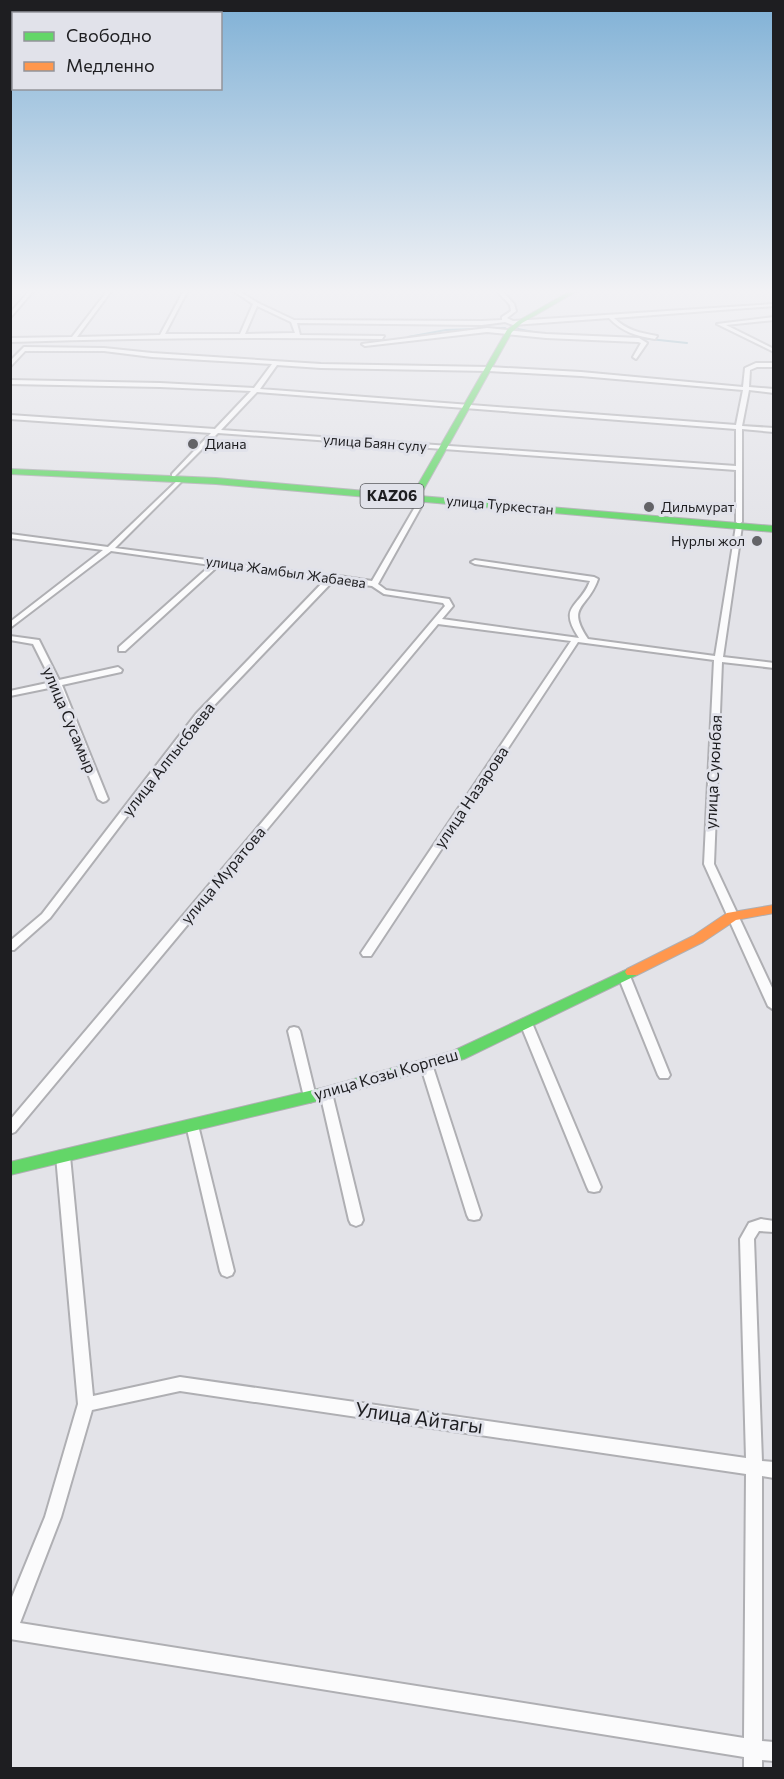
<svg xmlns="http://www.w3.org/2000/svg" width="784" height="1779" font-family="Commissioner,sans-serif">
<rect width="100%" height="100%" fill="#e3e3e8"/>
<g fill="none" stroke-linecap="round" stroke-linejoin="round">
<path stroke="#85acba" stroke-width="2" d="M518 329 543 334
M581 336 631 337 687 343
M408 337 446 330 505 328"/>
<g stroke="#afafb3" stroke-width="4">
<path id="street" d="M30 290H34L10 318V313Z
M108 290H112L77 337 160 335 184 290H188L165 334H240L253 304 232 290H237L258 303 294 320 482 321 502 320V317L511 311 510 305 496 290H501L514 304 516 311 507 318 513 321 774 304V306L614 318C626 330 640 333 657 336L655 339C637 336 622 332 609 318L513 325 505 322 482 325 297 323 300 335 384 336 382 339C258 337 134 338 10 342V338L72 337ZM257 306 291 322 295 333 245 334Z
M774 317V320L726 325 774 349V352L717 324Z
M487 328 546 334 639 338 647 343 636 359 633 357 641 343 638 342 546 338 487 332 365 346 362 344Z
M24 347 104 348 152 353 321 364 489 367 581 372 743 387 745 368 756 363H774V367H757L750 370 749 387 774 389V393L749 390 742 426 774 428V432L742 429V522L739 524 742 526 723 657 774 663V668L722 662 714 864 774 992V1010L768 1006 704 864 714 660 578 642 371 956H363L361 953 363 950 571 641 438 624 15 1132 10 1134V1120L445 606 443 603 384 594 372 586 333 581 202 718 50 918 14 950H10V941L42 914 196 714 325 580 218 566 125 651H119V647L211 565 111 551 10 628V622L103 550 10 538V534L108 547 180 478 182 479V481L115 548 215 561 218 560 221 562 329 576 332 575 372 581 415 507 416 502 412 498 415 496 423 501 421 507 378 584 386 590 449 599 453 606 442 619 579 638C557 605 580 608 590 581L475 564 471 562 475 560 594 577 598 579C588 609 565 605 588 639L715 656 736 526 739 524 736 522V470L218 433 174 477 172 476V474L211 433 10 419V415L215 429 251 391 160 387 10 384V380L160 383 254 388 272 364 152 357 104 351H25L10 367V361ZM277 365 321 368 489 371 581 376 743 390 736 425 260 389ZM257 392 736 429V466L221 430Z
M10 636 39 640 59 680 118 667 122 670 121 672 62 685 108 799 106 801 103 802 98 799 54 687 10 696V691L52 682 33 644 10 640Z
M624 972 630 976 670 1075 668 1078H660L658 1075 618 976Z
M526 1019 530 1020 532 1023 601 1187 599 1191 594 1192 589 1191 587 1187 520 1023 522 1020Z
M294 1027 298 1028 300 1031 316 1097 314 1100 310 1102 306 1100 304 1097 288 1031 290 1028Z
M426 1060 430 1061 432 1064 481 1215 479 1219 474 1220 469 1219 467 1215 420 1064 422 1061Z
M326 1088 330 1090 332 1093 363 1220 361 1224 356 1226 351 1224 349 1220 320 1093 322 1090Z
M192 1120 197 1122 198 1125 234 1271 232 1275 227 1277 222 1275 220 1271 186 1125 187 1122Z
M63 1151 68 1152 70 1156 93 1396 180 1377 746 1458 740 1239 749 1223 761 1219 774 1221V1232L759 1231 754 1239 762 1461 774 1462V1478L762 1476V1741L774 1742V1761L762 1760V1768H744V1757L10 1639V1602L45 1517 78 1404 56 1156 58 1152ZM180 1391 746 1474 744 1738 20 1623 61 1517 92 1410Z"/>
</g>
<g stroke="#afafb3" stroke-width="2">
<path id="fast" d="M572 290H579L522 323 512 332 420 496 774 526V532L216 484 10 474V469L216 478 412 495 507 330 518 321Z
M632 967 637 969 639 972 637 975 464 1059 326 1099 10 1175V1162L326 1087 453 1051Z"/>
</g>
<g stroke="#afafb3" stroke-width="2">
<path id="slow" d="M774 905V913L736 920 703 942 637 975H627L625 972 627 969 693 936 727 913Z"/>
</g>
<use href="#street" fill="#fbfbfc" fill-rule="evenodd"/>
<use href="#fast" fill="#63d668" fill-rule="evenodd"/>
<use href="#slow" fill="#ff974d" fill-rule="evenodd"/>
</g>
<linearGradient id="sky" x2="0" y2="1"><stop stop-color="#80b1d6"/><stop offset="0.54" stop-color="#f2f2f5"/><stop offset="1" stop-color="#f2f2f5" stop-opacity="0"/></linearGradient>
<rect width="784" height="539" fill="url(#sky)"/>
<g fill="#636367" stroke="#e1e2ea" stroke-width="2">
<circle cx="193" cy="444" r="6"/>
<circle cx="649" cy="507" r="6"/>
<circle cx="757" cy="541" r="6"/>
</g>
<g text-anchor="middle" stroke-width="6" stroke-linejoin="round" paint-order="stroke">
<g font-size="14" fill="#1e1e21" stroke="#e1e2ea">
<text transform="translate(375 443) rotate(4)" y="5">улица Баян сулу</text>
<text transform="translate(500 505) rotate(5)" y="5">улица Туркестан</text>
<text transform="translate(286 572) rotate(8)" y="5">улица Жамбыл Жабаева</text>
</g>
<g font-size="14" fill="#1e1e21" stroke="#e1e2ea" text-anchor="start">
<text x="205" y="449">Диана</text>
<text x="661" y="512">Дильмурат</text>
<text x="745" y="546" text-anchor="end">Нурлы жол</text>
</g>
<rect fill="#e1e2ea" stroke="#58595d" stroke-width="1.5" x="360.5" y="484" width="63" height="24" rx="4.5"/>
<g font-size="15" font-weight="bold" fill="#1e1e21">
<text x="392" y="501">KАZ06</text>
</g>
<g font-size="16" fill="#1e1e21" stroke="#e1e2ea">
<text transform="translate(70 720) rotate(67)" y="6">улица Сусамыр</text>
<text transform="translate(168 759) rotate(-52)" y="6">улица Алпысбаева</text>
<text transform="translate(713 772) rotate(-87)" y="6">улица Суюнбая</text>
<text transform="translate(471 797) rotate(-56)" y="6">улица Назарова</text>
<text transform="translate(223 875) rotate(-50)" y="6">улица Муратова</text>
<text transform="translate(386 1074) rotate(-16)" y="6">улица Козы Корпеш</text>
</g>
<g font-size="20" fill="#1e1e21" stroke="#e1e2ea">
<text transform="translate(419 1418) rotate(8)" y="7">Улица Айтагы</text>
</g>
</g>
<rect width="784" height="1779" fill="none" stroke="#1e1e21" stroke-width="24"/>
<rect x="12" y="12" width="210" height="78" fill="#e1e2ea" stroke="#93949a" stroke-width="1.5"/>
<rect x="24" y="32" width="30" height="9" fill="#63d668" stroke="#93949a" stroke-width="1.5"/>
<text x="66" y="42" font-size="18" fill="#1e1e21">Свободно</text>
<rect x="24" y="62" width="30" height="9" fill="#ff974d" stroke="#93949a" stroke-width="1.5"/>
<text x="66" y="72" font-size="18" fill="#1e1e21">Медленно</text>
</svg>
